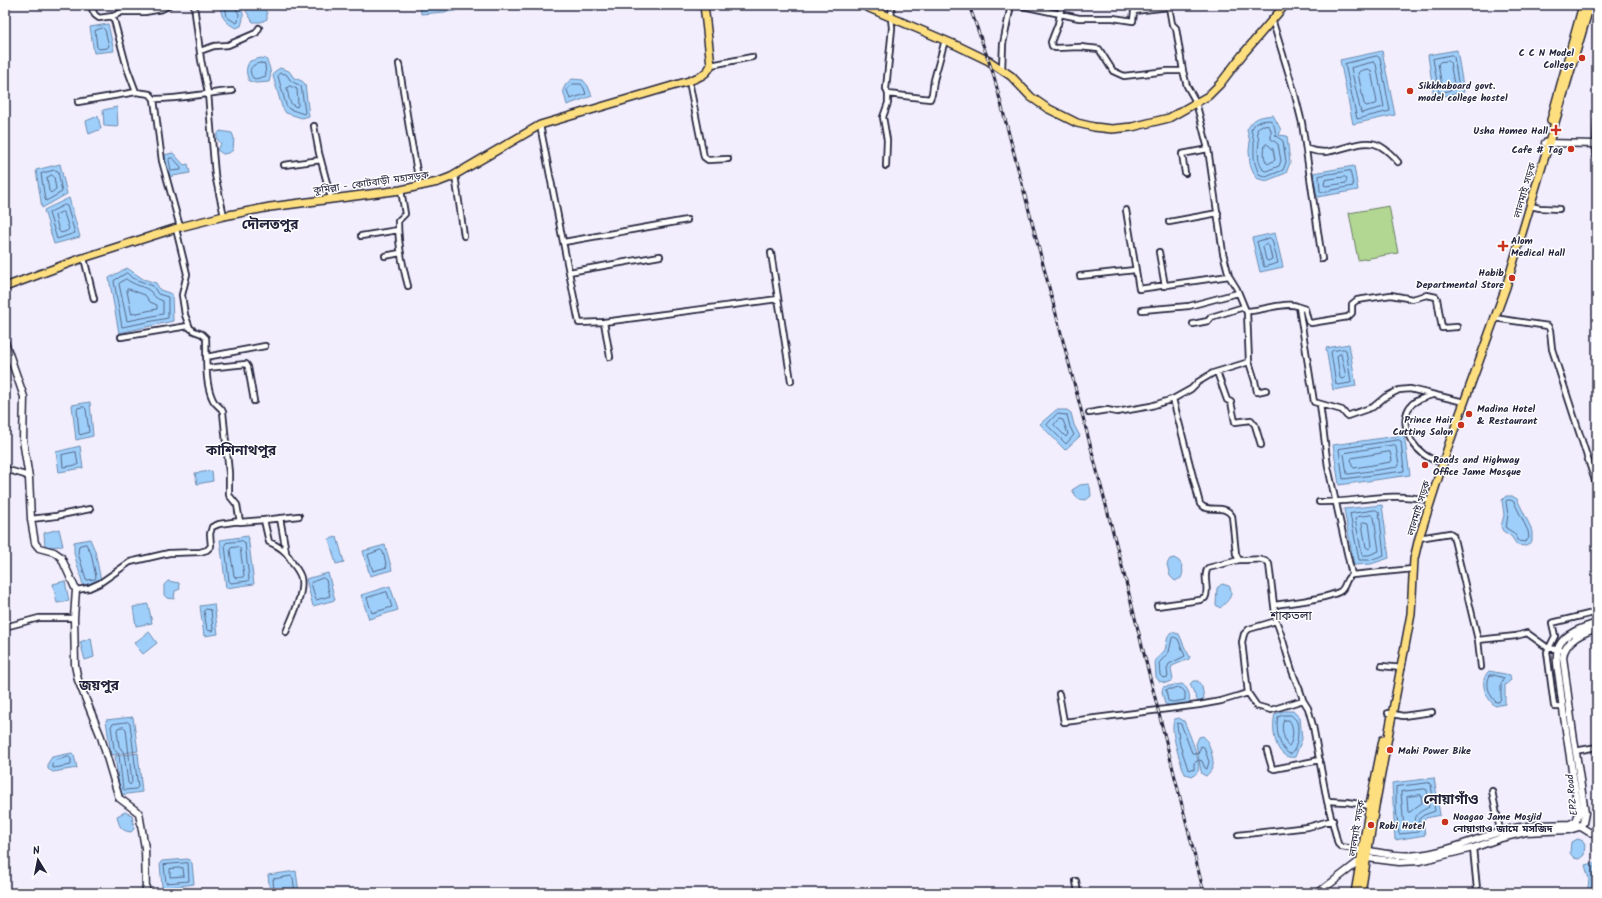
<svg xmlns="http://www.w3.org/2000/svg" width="1602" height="898" font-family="Kalam,'Noto Sans Bengali',sans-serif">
<rect width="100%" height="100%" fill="#f2eefd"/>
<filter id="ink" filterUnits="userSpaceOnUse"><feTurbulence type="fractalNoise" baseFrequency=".025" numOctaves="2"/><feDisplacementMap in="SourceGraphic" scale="8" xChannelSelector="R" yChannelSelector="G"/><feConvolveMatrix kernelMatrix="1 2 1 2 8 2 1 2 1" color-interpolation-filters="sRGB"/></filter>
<g filter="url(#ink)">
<path fill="#b1d792" stroke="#6a7c66" d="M1389 206 1398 253 1358 260 1349 213Z"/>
<path fill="#9ecffb" stroke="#6c8aae" d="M221 5C237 5 248 6 241 26L236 28C227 24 219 16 221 5Z
M247 5H261L267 13V19L261 22H253L246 11Z
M420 5H456V11L421 14Z
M108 24 114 51 94 53 90 27Z
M1457 50 1464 92 1434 98 1428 55Z
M1382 51 1395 115 1353 124 1340 60Z
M261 58 266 59C270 66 272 74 269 82L256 83 249 81C246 73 245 68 250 61Z
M280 68 289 71 294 78 302 81 305 84 309 116 302 118 286 113 282 107 273 76 274 72Z
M572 79 583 80 588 86 592 96 567 105 563 90 566 84Z
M117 107 118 127 104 126 103 110Z
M1273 115 1281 130 1279 135 1287 136 1290 163 1286 173 1266 181 1256 178 1250 164 1249 151 1250 142 1247 130C1254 117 1259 117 1273 115Z
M98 116 101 129 89 134 86 121Z
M220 131 232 133 234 138 233 150 229 153 223 154 217 150 221 144 217 139V135Z
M173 153 184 165 188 164 190 173 167 177 164 155Z
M60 164 67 194 42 208 36 170Z
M1354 166 1358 190 1317 197 1313 173Z
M69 198 80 237 54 244 44 210Z
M1275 233 1283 267 1260 272 1252 238Z
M127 268 143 279 156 283 160 290 172 294 173 321 119 333 109 278Z
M1349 344 1356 386 1333 390 1326 348Z
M90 402 93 436 76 440 72 405Z
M1056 410H1067L1071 413 1074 425 1080 436 1065 450 1040 424Z
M1404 435 1410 475 1339 485 1333 445Z
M80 446 83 468 59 472 56 452Z
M212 471 213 481 197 484 195 473Z
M1088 484 1090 487 1091 496 1086 500 1078 499 1072 490 1080 485Z
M1506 496H1512L1517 499 1532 530V541L1526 546 1517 545 1511 536 1503 531 1501 527 1504 515 1502 500Z
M1382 505 1389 558 1371 564 1354 565 1344 509Z
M59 529 63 546 45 547 44 533Z
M248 536 254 584 226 588 220 540Z
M337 537 344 562 336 564 329 539Z
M90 539 95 551 101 581 83 585 74 553V542Z
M385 545 392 570 370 576 363 551Z
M1174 558 1179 561C1183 566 1184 572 1181 578L1175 581 1170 576 1167 564 1170 559Z
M328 573 335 600 313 606 306 579Z
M65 581 69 601 57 603 53 584Z
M168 581 179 583 180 589 175 591 174 599 167 598 164 595V585Z
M1222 584 1229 586C1235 595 1227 602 1220 608L1216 605 1217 588Z
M390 586 398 610 369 619 361 595Z
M148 604 152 623 136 626 133 607Z
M214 604 218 634 204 636 200 606Z
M149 632 157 643 143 654 134 643Z
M1171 632 1179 634 1185 648 1190 657 1189 659 1172 666 1171 669 1173 680 1166 683 1159 681 1156 677 1155 661 1165 650 1168 636Z
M91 638 94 657 85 660 80 642Z
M1489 671 1510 675 1511 680 1505 685V704L1495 706C1486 698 1478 681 1489 671Z
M1193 681H1198L1202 687 1204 698 1202 701 1198 702 1190 684Z
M1182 684C1188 688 1191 695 1189 703L1173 706 1165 704 1162 692 1163 687Z
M1283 711H1293L1300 718 1302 739 1295 757C1275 761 1271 728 1275 714Z
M133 717 138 751 111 755 106 720Z
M1179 718 1184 721C1188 730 1202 763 1198 771 1197 773 1194 775 1193 776L1185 774C1181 764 1168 727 1175 719Z
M1203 736C1209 740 1214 759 1213 766 1212 770 1209 773 1206 776L1202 774 1201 771 1196 744 1199 737Z
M72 753 74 755 77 768 53 772 48 769V763L52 757Z
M138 753 142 792 120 795 115 756Z
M1434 778 1440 815 1426 818 1423 821 1425 835 1395 840 1392 783Z
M125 812 132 815 134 829 131 832C120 831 119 825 117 816Z
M1578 839 1583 841 1585 844 1584 855 1579 859 1574 858 1570 853 1571 842Z
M188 859 192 863 194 884 165 888 162 887 160 863 162 861Z
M1597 862V893H1591L1588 888 1589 879 1585 865Z
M296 871 299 893H270L268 875Z"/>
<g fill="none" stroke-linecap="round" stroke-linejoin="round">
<path stroke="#546788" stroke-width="1" d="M225 5 227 17 236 23 238 22 239 14 234 5
M103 28 105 30 109 46 107 48 99 49 97 47 95 31Z
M1452 55 1454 57 1459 88 1439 93 1433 59Z
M1377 56 1380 58 1390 111 1357 119 1345 64Z
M1448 61 1450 62 1454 84 1443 87 1442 86 1438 64 1440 62Z
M1374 62 1376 64 1384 107 1361 113 1351 68Z
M261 63 265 64 266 76 256 79 253 78C247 69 252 64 261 63Z
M1369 69 1371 71 1377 102 1376 104 1366 106 1364 104 1358 73 1360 71Z
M280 73 286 74 291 81 301 86 305 112 304 114 289 109 286 105 278 76Z
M573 84H581L584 88 586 94 570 99 567 90Z
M290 86 297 89 298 105 297 107C288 105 289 96 287 88Z
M1261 121 1270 120C1277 128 1274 129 1276 136L1283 141 1286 162 1283 170 1266 177 1259 174C1253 161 1254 156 1254 143 1254 139 1252 134 1251 130L1255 124Z
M1263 125 1269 126 1271 130V139L1278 144 1281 161 1279 166 1266 171 1263 170 1259 161 1258 151 1259 141 1257 131 1258 128Z
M1267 144 1273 149 1275 160 1268 164C1263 160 1264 151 1265 145Z
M170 158H173L181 167V170L171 171 169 160Z
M55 170 58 171 62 192 46 201 45 199 41 174Z
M1350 171 1353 184V186L1322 192 1320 191 1319 176Z
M52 175 54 177 56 189 51 193 49 191 47 178Z
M1345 177 1347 178 1346 183 1326 186 1324 185 1325 180Z
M65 205 67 206 75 233 57 239 49 213Z
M62 212 64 213 69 229 67 231 61 233 59 231 55 216Z
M1270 238 1272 240 1278 263 1264 267 1257 242Z
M1267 244 1269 246 1272 259 1268 261 1266 260 1263 247Z
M127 273 132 278 153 286 158 294 168 297V318L122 327 114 281Z
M126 279C133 285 146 287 150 291 156 297 153 297 163 301V314L127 321 119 284Z
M127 289H129L145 295 150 302 157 305V309L132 314Z
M1344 349 1346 350 1351 382 1350 383 1338 385 1336 384 1331 352 1332 351Z
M1341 354 1346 377 1342 379 1340 378 1337 357 1338 355Z
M84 407 86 409 89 432 80 435 79 433 77 410 78 408Z
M1057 414 1067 415 1070 427 1074 435 1066 444 1047 425Z
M1059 419 1063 420 1068 434 1066 437 1054 425Z
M1399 440 1401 441 1404 471 1343 479 1339 449Z
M1395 445 1396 447 1399 465 1398 467 1349 474H1347L1344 454 1345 453Z
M76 452 78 465 63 467 62 455Z
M1390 452 1392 460 1391 462 1354 468 1352 466 1351 459 1352 458Z
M1507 500H1511L1514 502 1528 531 1529 538 1525 542 1519 541 1514 533 1506 528 1508 515 1506 502Z
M1376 510 1379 512 1384 555 1370 560H1359L1350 514Z
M1372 515 1374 517 1379 551 1369 555H1363L1362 554 1355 519 1357 517Z
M1364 522 1369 523 1372 546 1369 549 1366 547 1362 524Z
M243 541 245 543 249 579 248 581 231 583 229 581 225 545 226 543Z
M86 544 91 553 96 577 95 579 87 580 86 579 78 553 79 546Z
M238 547 240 548 244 575 243 577 236 578 234 576 230 550 231 548Z
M381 550 383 552 387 567 373 571 368 555Z
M323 578 326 580 330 596 316 600 311 583Z
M387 592 392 607 372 613 367 598Z
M206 609 211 610 213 629 212 631 207 630 204 611Z
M1174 637 1178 639 1185 656 1169 664 1167 669 1168 677 1163 678 1160 675 1159 663 1169 652 1172 638Z
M1490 675H1494L1504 678 1501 684V698L1499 702H1496C1489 695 1485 684 1490 675Z
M1181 688 1185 692V700L1173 702 1168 701 1166 690Z
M1284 715H1291C1291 715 1295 719 1296 720 1300 727 1298 751 1290 754 1279 750 1275 727 1278 717Z
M1284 720H1289C1294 725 1294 740 1289 746L1287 745C1284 737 1280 727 1284 720Z
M128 722 130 724 138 787 136 789 125 790 123 789 119 755 114 749 111 726 113 724Z
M1178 723 1181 724 1192 753 1198 754 1201 746 1204 747 1209 762 1207 769 1205 768 1202 761 1199 760 1194 763V770L1188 769 1180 745 1177 725Z
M124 727 126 729 132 782 130 785 128 783 124 753 119 746 117 730 118 728Z
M69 757 71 759V765L54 768 52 767V763L54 761Z
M1429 783 1431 785 1435 811 1424 815 1420 818 1419 832 1399 834 1396 809V787Z
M1425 789 1427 790 1429 807C1416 814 1416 813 1414 827L1404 829 1401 792Z
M1421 795 1422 803 1416 807 1410 812H1408L1407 797Z
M188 863 189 881 166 883 164 865Z
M183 868 184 876 170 877V869Z
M274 893 273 879 291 876 293 878 295 893"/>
<g stroke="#22223b" stroke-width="8">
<path id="street" d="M90 5 95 15 99 18 113 16 122 12H145L162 9 169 5
M194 5 201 60 208 93 215 175 224 216
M587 5H597
M892 5 891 18 892 28 886 89 888 94 930 99 932 94 934 80 945 40
M1018 5 1079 18H1113L1133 21 1134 11 1169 7 1172 24 1176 28 1183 71 1187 86 1196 102 1208 149 1223 253 1229 276 1237 289 1246 311C1258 312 1289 300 1299 307L1314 402 1342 410 1347 416 1373 407 1385 397 1399 390 1410 389 1464 402
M1062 5 1058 24 1051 42 1052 46 1055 48 1080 47 1099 49 1113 71 1124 76 1167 71H1183
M113 16 127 68 136 92 150 94 154 99C182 99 205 93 232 91
M1272 19 1294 91 1302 123 1322 259
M200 51 214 46 228 45 256 33 259 28
M399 64 410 134 420 187
M711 65 752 57
M1002 69 1003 44 1011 5
M689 81 704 157 708 160 728 159
M154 99 162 161 180 227
M78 102 136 92
M540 125 579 323 604 322 778 299
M314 126 319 153 331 198
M1596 144 1597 121
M1307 149C1313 151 1318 152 1325 152 1342 151 1364 137 1380 146 1387 150 1393 156 1398 162
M284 165 321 160
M886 166 887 140 883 117 888 103V94
M1185 173 1182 154 1208 149
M455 175 464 236
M401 190 405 214 398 221C398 243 402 264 408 286
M1530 206 1540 208 1559 209
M1126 210 1139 289 1229 276
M1169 222 1218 213
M176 229 187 274 182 295 185 315 190 328 194 331 202 334 206 338C207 358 204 382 213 400 216 406 221 406 223 412L229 473V495L237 505 240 522 264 520
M361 236 398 230
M564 242 687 220
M1159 252 1165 286
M771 253 791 381
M385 256 400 253
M84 258 94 299
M569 272 660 256
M1080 276 1135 270
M1299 307 1305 309 1308 321 1311 323 1348 317 1352 313V304L1357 300 1391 295 1412 299 1427 295 1436 297 1437 299 1442 328 1457 327
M1142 310 1189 306 1238 293
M1494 318 1548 326 1550 330 1552 349 1597 487
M604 322 610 357
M1193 324 1208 321 1211 317 1244 307
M121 337 188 326
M206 357 265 346
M1249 362 1255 381 1257 392 1266 390
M207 368 246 364 248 367 254 401
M1217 372 1227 400 1231 402 1235 422 1251 420 1255 425 1261 445
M1432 395C1423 398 1414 400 1409 408 1397 429 1418 457 1438 461
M1173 399 1200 504C1208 514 1225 503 1232 516L1236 554 1239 560C1249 561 1262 556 1269 564L1274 605
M1320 404 1328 467 1352 575
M1089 413 1107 410 1117 412 1151 406 1173 399 1191 389 1198 382 1213 373 1249 362 1247 312
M5 469 25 475 29 478
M1319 502C1354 503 1392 491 1426 500
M280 518 286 552
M31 519 56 516 90 509
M1419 538 1450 533 1453 535 1478 640 1481 667
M76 590 89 588 100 583 130 562 169 553 200 552 207 550 211 546 210 534 212 527 219 524 240 521
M1157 606 1200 600 1205 598C1210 589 1202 576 1208 568L1239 560
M1276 621C1284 639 1287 658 1294 676 1297 684 1301 691 1303 700
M5 627 39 618H74
M286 632C292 618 304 594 301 578 300 573 296 568 293 564 287 552 281 547 269 542L264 520 299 516
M1478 640 1516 636 1527 633 1548 648 1561 650
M1382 666 1402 668
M1248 693 1257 706 1271 710 1303 700 1308 708 1313 726 1327 801 1338 844 1341 847 1362 850
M1059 694 1064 722 1199 705 1221 701 1248 693 1242 642 1244 634 1249 629 1276 621 1274 605C1294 602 1321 600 1339 592 1347 588 1344 578 1352 575L1413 569
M1563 707H1555L1554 706 1547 652 1555 636 1552 623 1597 612
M1388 713 1403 716 1432 712
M1267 751 1272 768 1274 769 1320 760
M1575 751 1597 747
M1492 791 1501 835
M1327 801 1347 802 1371 806
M1238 835 1308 827 1333 820
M1473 848 1477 889
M1076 881 1078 893"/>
</g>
<g stroke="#22223b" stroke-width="9">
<path id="secondary" d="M1545 143 1596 144 1597 157
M5 342 24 397 23 440 29 478 31 519 35 543 39 548 54 552 61 557 76 590 74 618 75 665 78 680 101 737 119 798 139 813 145 848 146 893
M1576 824 1589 832 1597 834
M1364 850C1382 853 1399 857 1418 855 1448 852 1477 838 1506 830 1527 824 1549 825 1570 824L1576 821 1579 813C1572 771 1565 728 1560 686 1559 674 1554 657 1559 646 1565 633 1584 627 1597 623
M1318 893 1361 860 1367 858 1399 862 1420 861 1473 848 1501 838 1526 832 1569 830 1579 827 1583 823 1585 813 1572 726 1563 657C1565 640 1583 633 1597 628"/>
</g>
<g stroke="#22223b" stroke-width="10">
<path id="primary" d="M862 5 958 46 989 61 1011 76 1031 97 1047 108 1077 123 1094 127 1112 129 1132 127 1169 118 1208 96 1220 84 1243 54 1285 5
M1551 120 1583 5
M5 287 80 259 180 227 224 216 270 207 401 190 438 182 451 177 540 125 689 81C699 77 707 75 711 65L704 5
M1355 893 1370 805 1383 740
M1361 893 1375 806 1411 614 1414 559 1419 538 1449 444 1506 287 1590 5"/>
</g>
<use href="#street" stroke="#fff" stroke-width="4.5"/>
<use href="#secondary" stroke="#fff" stroke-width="6"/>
<use href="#primary" stroke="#fedf80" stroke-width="7"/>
<g stroke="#22223b" stroke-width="3">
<path id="rail" d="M969 5 993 73 1125 578 1204 893"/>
</g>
<use href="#rail" stroke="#fff" stroke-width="1.5" stroke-dasharray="4.5" stroke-linecap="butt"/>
</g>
</g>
<g fill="#c8321e" stroke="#fff" stroke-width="1.5">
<circle cx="1582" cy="58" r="4"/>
<circle cx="1410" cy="91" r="4"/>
<path d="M1554 124h4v4h4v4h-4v4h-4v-4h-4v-4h4z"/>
<circle cx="1571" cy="149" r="4"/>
<path d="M1501 240h4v4h4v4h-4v4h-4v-4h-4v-4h4z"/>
<circle cx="1512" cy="278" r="4"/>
<circle cx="1469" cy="414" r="4"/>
<circle cx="1461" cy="425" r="4"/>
<circle cx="1425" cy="465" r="4"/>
<circle cx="1390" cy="750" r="4"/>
<circle cx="1445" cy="822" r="4"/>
<circle cx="1371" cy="825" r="4"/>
</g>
<g text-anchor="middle" stroke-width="3" stroke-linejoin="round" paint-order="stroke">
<g font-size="10" font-weight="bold" fill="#22223b" stroke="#fff" text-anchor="start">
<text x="1574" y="56" text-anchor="end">C C N Model<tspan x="1574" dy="12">College</tspan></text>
<text x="1418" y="89">Sikkhaboard govt.<tspan x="1418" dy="12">model college hostel</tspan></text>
<text x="1548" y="134" text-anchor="end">Usha Homeo Hall</text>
<text x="1563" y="153" text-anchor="end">Cafe # Tag</text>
<text x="1511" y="244">Alom<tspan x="1511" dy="12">Medical Hall</tspan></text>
<text x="1504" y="276" text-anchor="end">Habib<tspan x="1504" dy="12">Departmental Store</tspan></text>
<text x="1477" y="412">Madina Hotel<tspan x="1477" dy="12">&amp; Restaurant</tspan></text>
<text x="1453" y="423" text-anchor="end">Prince Hair<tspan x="1453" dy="12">Cutting Salon</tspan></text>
<text x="1433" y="463">Roads and Highway<tspan x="1433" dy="12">Office Jame Mosque</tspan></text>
<text x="1398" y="754">Mahi Power Bike</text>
<text x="1453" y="820">Noagao Jame Mosjid<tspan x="1453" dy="12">নোয়াগাও জামে মসজিদ</tspan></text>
<text x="1379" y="829">Robi Hotel</text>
</g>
<g font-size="10" fill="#22223b" stroke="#fff">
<text transform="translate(371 182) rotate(-8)" y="4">কুমিল্লা - কোটবাড়ী মহাসড়ক</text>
<text transform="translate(1524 190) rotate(-74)" y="4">লালমাই সড়ক</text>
<text transform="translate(1418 508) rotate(-73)" y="4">লালমাই সড়ক</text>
<text transform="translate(1571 795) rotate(-96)" y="4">EPZ Road</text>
<text transform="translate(1356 828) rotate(-81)" y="4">লালমাই সড়ক</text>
</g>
<g font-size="12" fill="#22223b" stroke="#fff">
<text x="1291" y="620">শাকতলা</text>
</g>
<g font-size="14" font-weight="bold" fill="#22223b" stroke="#fff">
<text x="270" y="229">দৌলতপুর</text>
<text x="241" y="455">কাশিনাথপুর</text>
<text x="99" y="690">জয়পুর</text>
<text x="1451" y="804">নোয়াগাঁও</text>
</g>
</g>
<rect width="1602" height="898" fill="none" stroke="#fff" stroke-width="20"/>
<rect x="10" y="10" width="1582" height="878" fill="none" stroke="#22223b" stroke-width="1.5" filter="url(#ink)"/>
<g transform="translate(38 860) rotate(350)" stroke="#ffffff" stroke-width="3" paint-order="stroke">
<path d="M0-3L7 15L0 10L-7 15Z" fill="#22223b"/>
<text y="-6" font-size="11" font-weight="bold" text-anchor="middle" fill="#22223b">N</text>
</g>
</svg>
